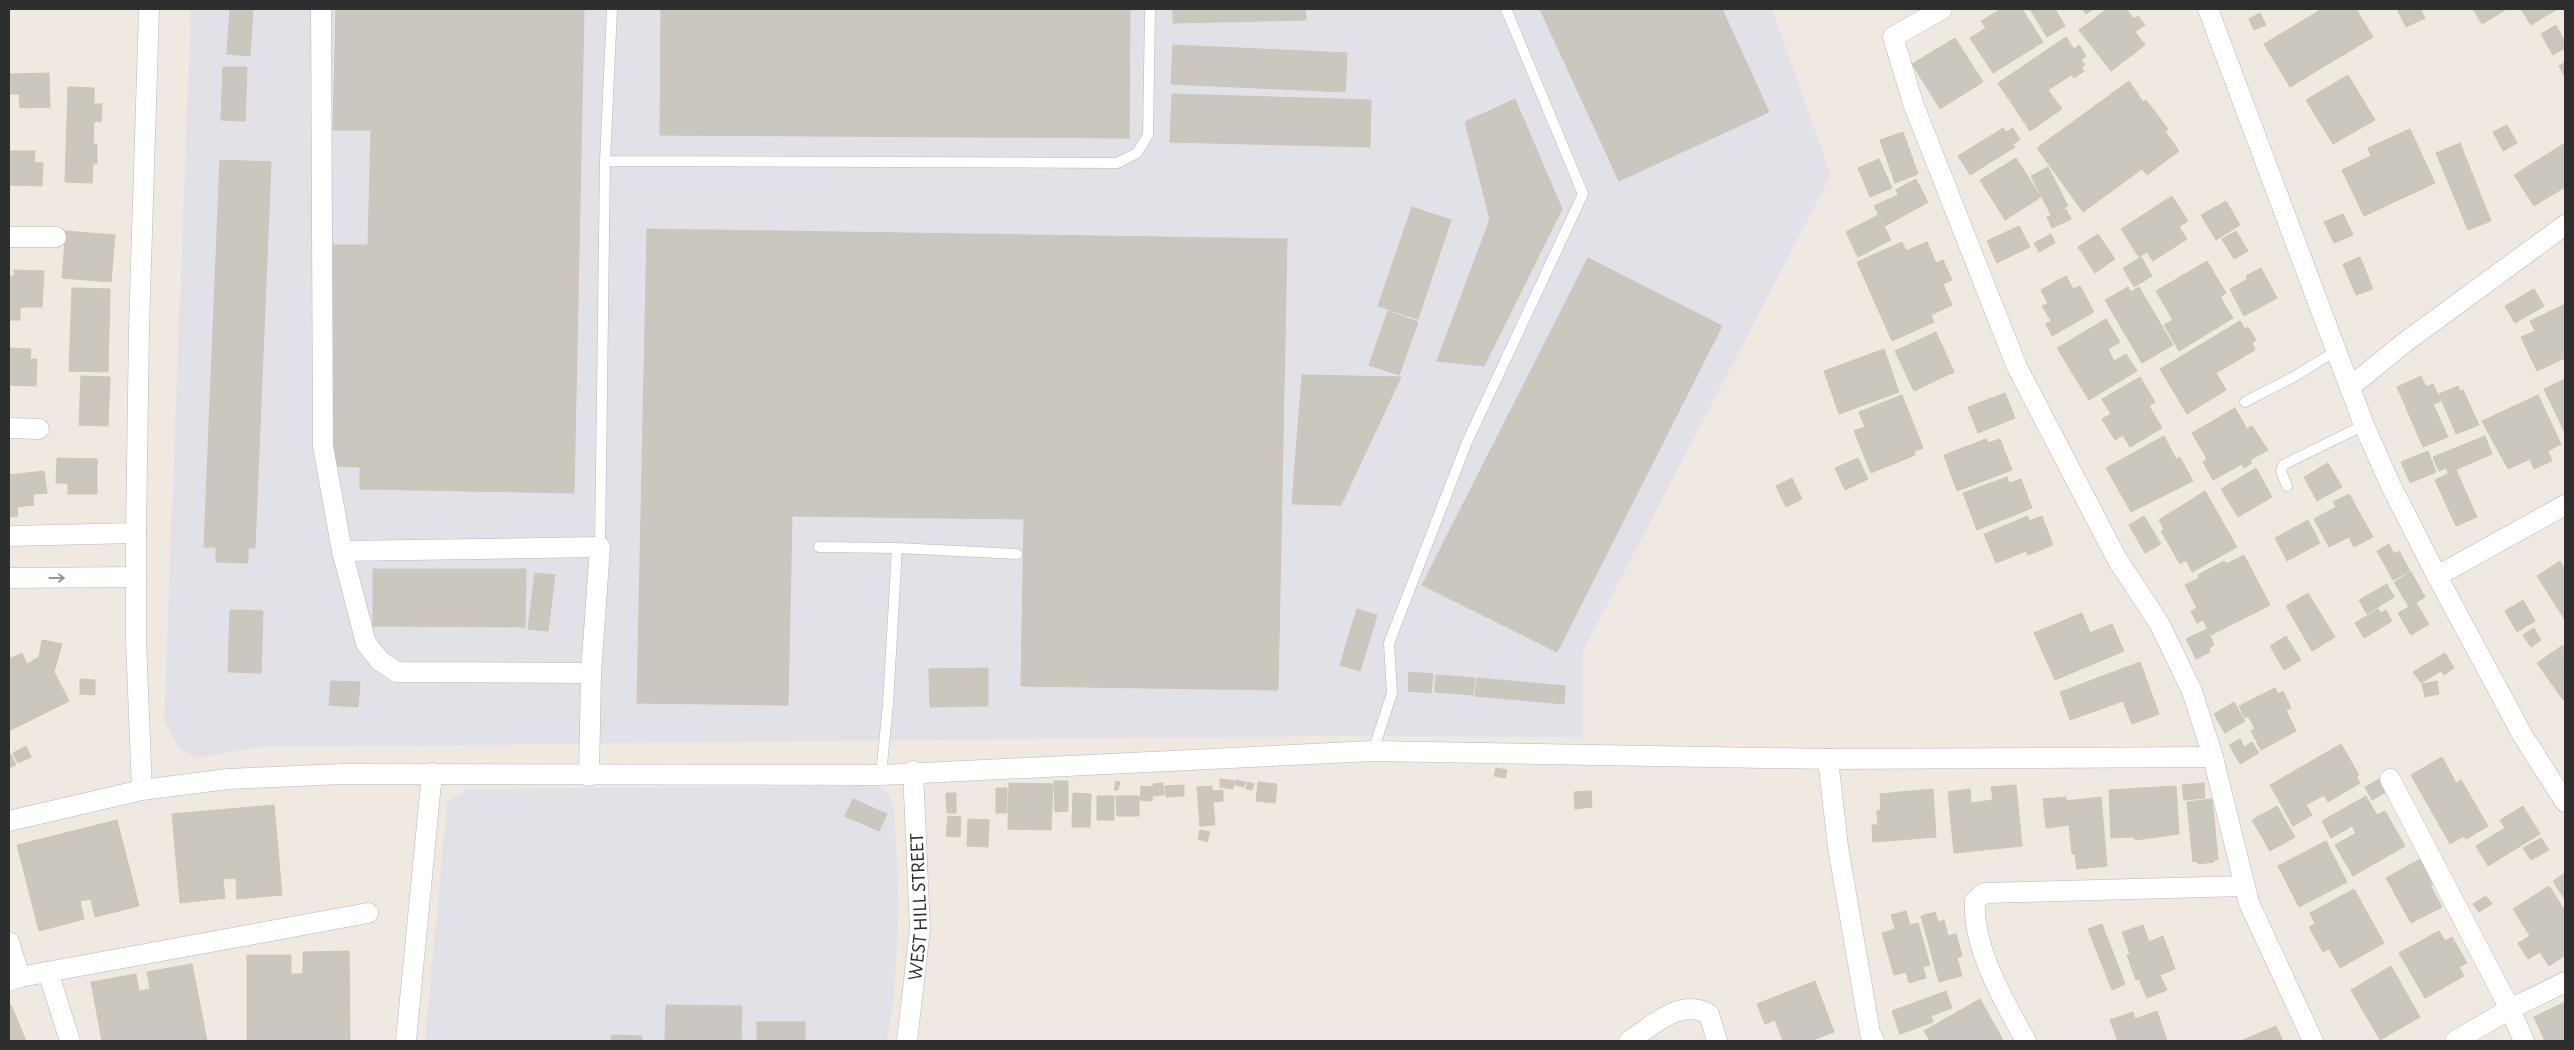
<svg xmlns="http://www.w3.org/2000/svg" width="2574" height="1050" font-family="'Alegreya Sans',sans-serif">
<rect width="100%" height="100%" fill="#efe9e1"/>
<path fill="#e3e1e8" d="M191 9H1772L1831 175 1583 651V737L1332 736 259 747 197 758 179 748 164 721Z
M878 786 887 792 894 806 899 908 894 997 887 1041H425L447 803 457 795 470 789Z"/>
<path fill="#cbc7bf" stroke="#cbc5ba" d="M230 9H253L250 56 227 54Z
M336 9H584L574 493 360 489V467L328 466 333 245H368L371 130H333Z
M661 9H1130L1129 138 660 135Z
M1173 9H1305L1306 20 1173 23Z
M1540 9H1722L1769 112 1619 181Z
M2001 9H2006L2008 11 2012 9H2022L2043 42 1993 73 1970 38 1986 28 1981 21Z
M2030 9H2055L2065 26 2047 37Z
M2082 9H2094L2086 14Z
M2107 9H2126L2134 19 2138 16 2145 25 2135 32 2145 45 2111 71 2079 30Z
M2322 9H2356L2373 37 2290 87 2264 44Z
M2397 9H2420L2425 18 2406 27Z
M2473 9H2507L2482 24Z
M2521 9H2557L2531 25Z
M2260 13 2266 25 2254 30 2249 19Z
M2556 25 2565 42V48L2553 55 2541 34Z
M2066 37 2074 49 2079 45 2086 56 2081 60 2085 65 2081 67 2084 71 2074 78 2071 75 2048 90 2062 109 2030 131 1998 83Z
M1955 38 1983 82 1940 109 1912 64Z
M1173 45 1347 53 1345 92 1171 84Z
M2565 62V77L2559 66Z
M223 67H247L245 121 221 120Z
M49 73 50 107 20 108 19 94H9V74Z
M2348 75 2375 120 2333 144 2306 100Z
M2129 81 2143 102 2146 100 2168 129 2165 131 2179 151 2147 175 2142 169 2083 212 2037 148Z
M68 87 94 88V104H102L101 122 94 121 93 144H97V164H93L92 183 65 182Z
M1172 94 1371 100 1370 147 1170 142Z
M1515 99 1562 209 1484 366 1437 361 1490 219 1465 122Z
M2507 125 2517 143 2503 151 2493 132Z
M2003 128 2006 132 2013 128 2020 140 2013 144 2015 147 1970 175 1958 156Z
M2410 129 2435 183 2364 216 2342 170 2371 156 2368 148Z
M1903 132 1918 174 1895 183 1880 140Z
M2460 143 2491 221 2468 230 2436 153Z
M2565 143V187L2534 206 2514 175Z
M9 151H35L34 162 43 163 42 186 9 185Z
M2016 158 2041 197 2005 220 1980 180Z
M1879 159 1892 188 1870 197 1858 168Z
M220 160 271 162 255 548H248V563L216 562V547H204Z
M2048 167 2068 206 2051 215 2031 176Z
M1916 179 1928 202 1885 226 1874 206 1898 195 1896 190Z
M2172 196 2188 221 2179 227 2187 239 2153 261 2147 252 2139 257 2121 229Z
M2226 201 2240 225 2216 240 2201 215Z
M1412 207 1451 220 1418 319 1378 306Z
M2066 209 2071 219 2052 228 2047 217Z
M2343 214 2353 235 2334 243 2324 222Z
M1878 215 1891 240 1858 257 1846 232Z
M2019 226 2030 247 1997 263 1987 241Z
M647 229 1287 239 1278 690 1021 686 1024 519 792 516 788 705 637 703Z
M66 231 115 235 111 282 62 278Z
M2236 231 2248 251 2234 259 2222 239Z
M2051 234 2055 243 2039 252 2034 243Z
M2098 234 2115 259 2095 273 2078 247Z
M1902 242 1906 251 1927 242 1936 263 1943 260 1952 280 1943 284 1952 305 1931 315 1934 322 1892 341 1857 262Z
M2141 257 2152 276 2134 287 2123 268Z
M2360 257 2373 289 2356 295 2343 264Z
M1588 258 1722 326 1557 652 1422 585Z
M2207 261 2226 293 2220 297 2233 318 2179 351 2164 325 2173 320 2156 291Z
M2261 268 2277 298 2244 316 2230 289 2248 279 2246 276Z
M14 270 44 271 42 307H20V320H9V276H14Z
M2066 276 2073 289 2080 286 2094 312 2052 336 2046 324 2051 321 2042 306 2048 303 2041 290Z
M2128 287 2131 292 2139 287 2173 345 2142 363 2105 300Z
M72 288 110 289 108 372 69 371Z
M2534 289 2544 306 2515 323 2505 306Z
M2565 304V358L2537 371 2521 337 2535 331 2530 321Z
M1388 311 1418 322 1399 375 1369 365Z
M2106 319 2120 342 2108 349 2114 361 2126 354 2137 371 2089 400 2057 348Z
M2240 321 2245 329 2248 327 2256 340 2252 343 2255 350 2216 373 2226 390 2187 414 2160 369Z
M1936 332 1954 372 1914 391 1895 351Z
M9 348 31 349 30 359H37L36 386 9 385Z
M1884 349 1899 392 1839 414 1824 371Z
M1302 375 1401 377 1341 505 1292 504Z
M81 376 110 377 108 426 79 425Z
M2421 376 2426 387 2433 384 2441 401 2433 404 2448 437 2423 447 2397 387Z
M2140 377 2155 402 2149 406 2162 428 2130 447 2123 435 2115 440 2102 419 2111 414 2102 399Z
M2565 379V433L2544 389Z
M2458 386 2460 391 2463 390 2479 425 2456 434 2439 394Z
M2005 393 2015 418 1978 433 1968 407Z
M1902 395 1923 448 1914 451 1915 455 1871 473 1854 431 1865 427 1859 412Z
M2538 395 2561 444 2548 451 2552 461 2534 469 2530 459 2508 469 2482 421Z
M2235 408 2247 429 2252 426 2268 450 2250 460 2252 463 2244 468 2242 464 2213 480 2203 462 2207 459 2192 433Z
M2164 436 2176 459 2180 457 2193 481 2131 512 2106 468Z
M2485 436 2492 454 2448 473 2446 468 2439 471 2433 457Z
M1986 439 1988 443 2000 439 2012 470 1957 491 1944 455Z
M2428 451 2436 472 2410 483 2401 462Z
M57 458 97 459V494H68V483H56Z
M1858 458 1868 479 1845 490 1835 468Z
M2328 463 2342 487 2317 501 2304 477Z
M2256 468 2272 497 2238 517 2221 489Z
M2456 470 2477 517 2456 526 2435 480Z
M44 471 47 493 33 494 34 505 17 507 18 516 9 517V475Z
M2007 477 2009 483 2021 479 2032 508 1977 530 1963 493Z
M1792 478 1802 499 1786 507 1776 486Z
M2205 491 2237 547 2192 572 2186 560 2180 564 2161 531 2164 529 2159 520Z
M2349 494 2373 537 2354 547 2349 537 2329 547 2314 519 2336 507 2333 502Z
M2028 516 2029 521 2042 516 2053 545 2028 555 2026 551 1996 563 1984 534Z
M2144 516 2161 544 2145 553 2129 525Z
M2308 520 2320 543 2287 561 2275 538Z
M2389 544 2394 554 2399 551 2410 571 2393 580 2377 551Z
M2244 555 2270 605 2211 635 2203 620 2197 623 2191 611 2197 608 2185 585 2199 578 2198 575 2224 561 2226 564Z
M2560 561 2565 570V620L2537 576Z
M373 569H526L525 627 373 626Z
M2411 572 2425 597 2409 607 2394 582Z
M535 573 555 575 548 631 528 629Z
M2387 584 2394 597 2367 614 2359 600Z
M2308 593 2335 637 2312 651 2286 606Z
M2523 600 2535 621 2517 632 2505 611Z
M2416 603 2429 624 2411 635 2398 613Z
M1357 609 1377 615 1360 671 1340 665Z
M2378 609 2381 613 2386 610 2392 621 2364 638 2355 623Z
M230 610 263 611 261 673 228 672Z
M2082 613 2090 633 2112 624 2124 651 2055 680 2034 633Z
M2534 628 2541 640 2531 647 2523 635Z
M2207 629 2214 645 2209 648 2210 652 2196 659 2186 639Z
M2286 636 2301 660 2284 670 2270 646Z
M42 640 62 644 54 672 69 701 9 731V659L22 653 27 664 39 657Z
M2563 645 2565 698 2563 700 2537 663Z
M2445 653 2454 668 2444 675 2441 671 2421 683 2413 672Z
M2140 662 2159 714 2132 724 2123 701 2070 720 2060 692Z
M988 668V706L930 707 929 669Z
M1409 672 1433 674 1431 693 1408 691Z
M1436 675 1475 678 1473 695 1435 692Z
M1477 678 1565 686 1564 704 1475 696Z
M80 679 95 680V695L80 694Z
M331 681 360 682 358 707 329 705Z
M2437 681 2439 694 2425 697 2422 684Z
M2275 688 2278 694 2283 691 2291 708 2286 710 2296 731 2261 750 2251 731 2255 729 2248 716 2245 718 2239 706Z
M2234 702 2245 721 2225 733 2214 714Z
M2240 739 2244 747 2252 742 2259 753 2240 764 2229 745Z
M2341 744 2359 775 2356 776 2360 783 2328 802 2324 795 2306 805 2312 815 2293 826 2270 785Z
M26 746 31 757 18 763 13 753Z
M11 754 16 765 9 768V755Z
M2442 757 2456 783 2461 780 2488 826 2466 839 2464 836 2450 844 2411 775Z
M1496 768 1507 770 1505 778 1494 776Z
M2381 778 2388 791 2372 800 2365 787Z
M1220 779 1234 781 1233 789 1220 787Z
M1236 780 1245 782 1244 787 1235 785Z
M1054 781H1068V811L1055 812Z
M1116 781 1120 782 1118 790H1114Z
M1247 782 1254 784 1252 790 1246 789Z
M1258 782 1277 784 1275 803 1256 801Z
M1009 783 1053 784 1051 830 1008 829Z
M1163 783 1164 795 1154 796 1153 784Z
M2204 783 2205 798 2184 800 2182 785Z
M1184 785V796L1166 797 1165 786Z
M2016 785 2022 846 1954 853 1948 792 1970 789 1971 803 1993 800 1991 787Z
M1141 786 1153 787 1152 801 1140 800Z
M1212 786V791L1223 790V801L1213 802 1215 825 1200 826 1197 787Z
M2176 786 2179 834 2135 840V837L2111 838 2109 790Z
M996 788H1007V813H996Z
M1933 789 1936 837 1873 842 1872 825H1878L1877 811 1881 810 1880 794Z
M1591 791 1592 807 1575 809 1574 792Z
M946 793H956V813H947Z
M1073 793 1091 794 1090 827H1072Z
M1097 796H1114V820H1097Z
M1116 796H1139V816H1117Z
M2366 796 2377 815 2385 811 2405 846 2353 876 2335 845 2356 833 2352 826 2331 838 2322 821Z
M2066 797V801L2101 797 2107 866 2077 869 2075 854H2072L2069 825 2046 828 2043 799Z
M853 799 887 814 879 831 845 816Z
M2212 799 2218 859 2214 860V862L2198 864V861L2193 862 2187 802Z
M274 805 282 895 237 899 236 878 223 879 225 898 180 903 172 814Z
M2277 806 2295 837 2270 851 2252 820Z
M2523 806 2540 834 2488 866 2476 846 2505 828 2500 820Z
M948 816 961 817 960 837 946 836Z
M968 819 989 820 988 847 967 846Z
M117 820 139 906 95 917 91 899 80 901 84 919 39 931 17 845Z
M1200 830 1210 832 1207 842 1198 839Z
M2541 838 2549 850 2531 860 2523 848Z
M2326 841 2347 882 2299 907 2278 866Z
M2422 858 2435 883 2430 885 2442 907 2411 923 2386 878Z
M2565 873V900L2553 881Z
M2549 886 2565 911V959L2564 956 2549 966 2540 952 2528 959 2518 943 2530 936 2513 909Z
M2354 889 2384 943 2340 968 2329 949 2323 952 2309 927 2315 924 2310 913Z
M2486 896 2492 904 2479 912 2473 904Z
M1906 911 1910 925 1918 923 1930 965 1923 967 1926 978 1909 983 1906 972 1894 975 1882 933 1895 929 1891 915Z
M1935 912 1938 922 1944 920 1948 936 1956 934 1962 956 1957 958 1962 976 1939 982 1921 916Z
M2102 924 2125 984 2112 990 2088 929Z
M2143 925 2149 942 2163 936 2175 969 2160 975 2167 990 2147 998 2139 979 2136 980 2127 955 2130 954 2122 932Z
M2439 931 2445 941 2452 937 2467 963 2459 967 2464 976 2425 998 2399 953Z
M349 951 350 1041H247V955H291V974H303V952Z
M192 964 207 1041H102L91 982 136 974 139 991 150 989 147 972Z
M2391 966 2420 1017 2380 1040 2351 990Z
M1815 981 1834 1032 1810 1041H1783L1775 1020 1765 1024 1757 1004Z
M1946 991 1952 1008 1931 1016 1933 1022 1900 1034 1892 1011Z
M1980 999 2003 1040 1930 1041 1924 1031Z
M2565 1002V1041H2545L2534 1017Z
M11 1005 26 1041H9V1006Z
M666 1005 742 1006 741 1041H665Z
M2157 1011 2167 1041H2118L2110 1020 2133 1012 2135 1019Z
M757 1022H805V1041H757Z
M2276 1026 2283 1041H2244L2243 1040Z
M612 1035 642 1036 641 1041H611Z"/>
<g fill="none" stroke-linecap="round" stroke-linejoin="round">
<g stroke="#b4b7c1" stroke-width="11">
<path id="service" d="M605 161 1117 163 1137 153 1148 135 1150 9
M2245 402 2295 376 2336 351
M2287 486 2281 471 2283 465 2364 425
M600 547 605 161 612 9
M819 547 897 548 1017 554
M1373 751 1392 693 1389 643 1467 442 1583 194 1506 9
M881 775 888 704 897 548"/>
</g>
<g stroke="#b4b7c1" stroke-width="21">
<g id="minor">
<path d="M321 9 323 446 342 551 366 643 380 661 397 672 591 673"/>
<path d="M1942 9 1893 37 1914 106 2017 367 2117 559 2159 623 2192 691 2213 757 2249 903 2313 1041"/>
<path d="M2208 9 2364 425 2390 484 2437 576 2523 736 2565 802"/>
<path d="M9 237H56"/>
<path d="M2350 387 2404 343 2565 225"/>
<path d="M9 428 39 429"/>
<path d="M9 536 136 533"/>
<path d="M342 551 600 547 591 673 589 776"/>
<path d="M2437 576 2565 505"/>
<path d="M9 578 136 577"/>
<path d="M1828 759 1838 847 1870 1033 1874 1041"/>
<path d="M2390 779 2510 1009 2524 1041"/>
<path d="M142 790 136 641V533L139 328 149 9"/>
<path d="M9 821 142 790 228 779 343 774 881 775 1373 751 1828 759 2213 757"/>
<path d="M9 942 20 977"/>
<path d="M48 972 70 1041"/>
<path d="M9 981 20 977 368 913"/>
<path d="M406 1041 432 773"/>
<path id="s1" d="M907 1041 920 929 913 771"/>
<path d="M1629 1041C1654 1025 1679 998 1709 1014L1717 1041"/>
<path d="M2026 1041C2004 1002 1972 946 1975 901L1984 893 2244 886"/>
<path d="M2455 1041 2510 1009 2565 982"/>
</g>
</g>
<use href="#service" stroke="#fff" stroke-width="10"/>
<use href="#minor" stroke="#fff" stroke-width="20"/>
</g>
<defs><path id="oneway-shaft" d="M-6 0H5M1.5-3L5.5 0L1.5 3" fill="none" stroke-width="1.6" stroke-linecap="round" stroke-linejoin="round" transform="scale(1.25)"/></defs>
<use stroke="#969696" href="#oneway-shaft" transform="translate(57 578)"/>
<g text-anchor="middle" stroke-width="4" stroke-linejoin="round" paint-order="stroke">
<g font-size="20" fill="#2e2e2e" stroke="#fff">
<text dy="7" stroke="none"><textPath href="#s1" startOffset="135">WEST HILL STREET</textPath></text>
</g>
</g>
<rect width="2574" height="1050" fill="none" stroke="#2e2e2e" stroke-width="20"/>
</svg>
